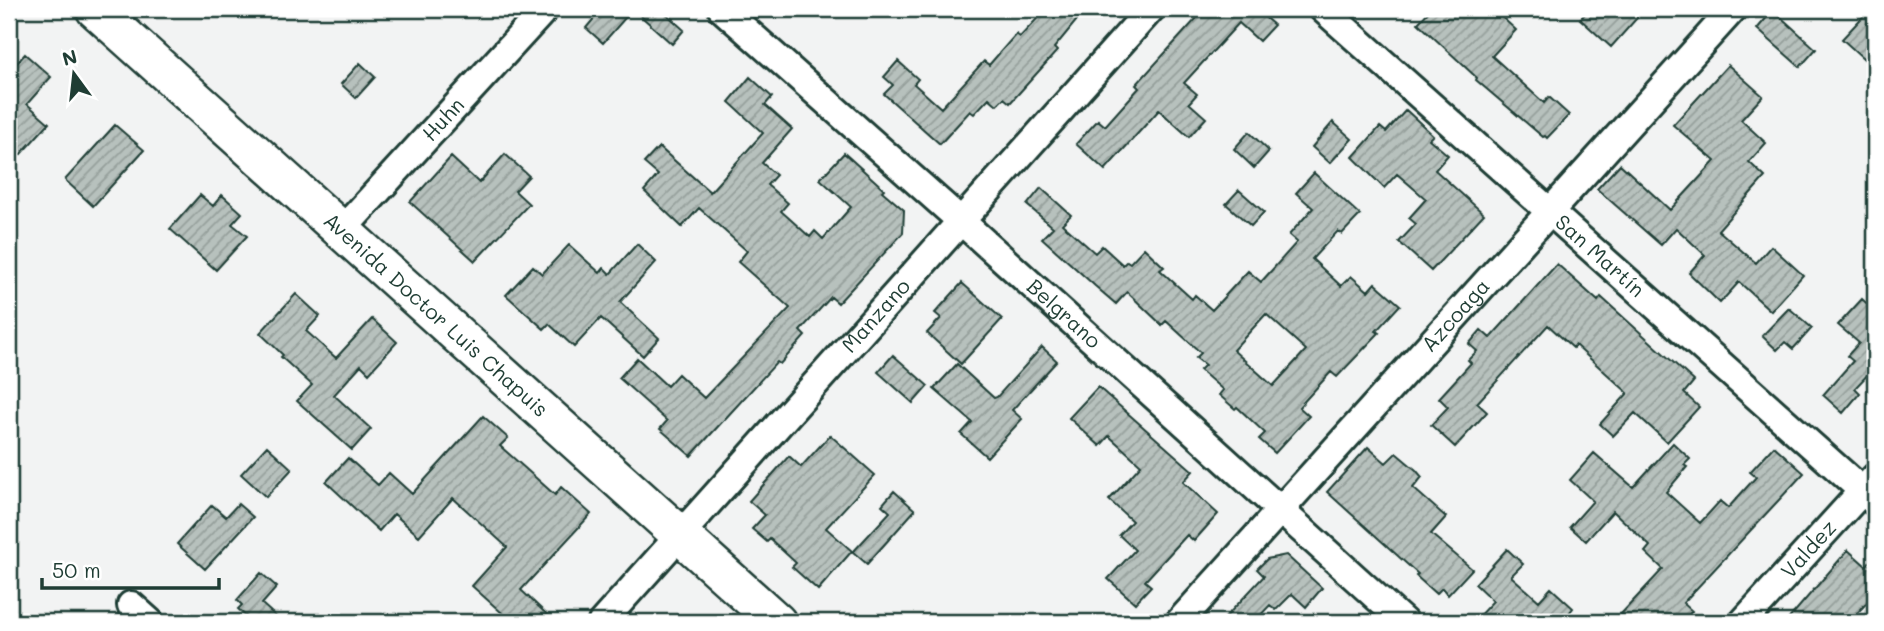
<svg xmlns="http://www.w3.org/2000/svg" width="1884" height="631" font-family="Mali,sans-serif">
<defs>
<pattern id="building-hatch" width="6" height="6" patternUnits="userSpaceOnUse" patternTransform="scale(1.75)"><rect width="6" height="6" fill="#b7c1bd"/><path d="M-1 1l2-2M0 6l6-6M5 7l2-2" fill="none" stroke="#949e9a"/></pattern>
</defs>
<rect width="100%" height="100%" fill="#f2f3f3"/>
<filter id="ink" filterUnits="userSpaceOnUse"><feTurbulence type="fractalNoise" baseFrequency=".0143" numOctaves="2"/><feDisplacementMap in="SourceGraphic" scale="14" xChannelSelector="R" yChannelSelector="G"/><feConvolveMatrix kernelMatrix="1 2 1 2 8 2 1 2 1" color-interpolation-filters="sRGB"/></filter>
<g filter="url(#ink)">
<path fill="url(#building-hatch)" stroke="#1f3d34" stroke-width="2" fill-rule="evenodd" d="M602 9H633L603 43 586 28Z
M633 9H661L684 30 672 44Z
M1046 9H1086L1054 48 1057 51 1010 103 1004 98 997 105 989 98 974 114 970 111 940 144 884 94 893 85 884 77 898 61 918 79 914 84 941 108 984 61 989 65 1016 34 1020 37Z
M1205 9H1255L1274 25 1259 41 1239 23 1184 83 1197 94 1189 103 1206 118 1189 137 1159 110 1105 170 1076 144 1098 120 1105 126 1139 88 1136 85Z
M1431 9H1493L1516 30 1492 56 1544 103 1549 97 1569 115 1547 138 1545 136 1543 137 1476 80 1477 78 1418 23Z
M1590 9H1645L1611 47 1580 19Z
M1870 9H1875V69L1842 39Z
M1773 10 1816 49 1800 67 1757 29Z
M25 54 51 77 27 104 49 123 20 155 9 144V72Z
M360 63 375 77 356 98 341 84Z
M1728 65 1763 96 1741 120 1766 143 1749 162 1765 177 1718 230 1756 263 1771 246 1803 275 1771 311 1739 282 1720 303 1689 273 1705 255 1676 228 1661 245 1597 189 1620 164 1670 210 1715 161 1673 125Z
M750 77 772 97 765 105 792 129 762 163 776 175 767 185 788 203 781 211 810 237 815 231 823 239 851 207 820 179 844 153 884 189 882 191 904 210 903 233 838 303 831 297 800 331 805 336 780 364 777 362 691 456 660 429 667 421 619 378 637 358 667 386 678 374 704 398 790 308 738 262 747 251 699 208 682 227 644 191 658 175 644 163 659 147 710 192 763 133 729 102Z
M1406 110 1433 135 1429 139 1448 155 1435 170 1484 214 1431 271 1399 242 1416 224 1409 218 1426 199 1397 174 1384 188 1353 157 1380 127 1386 132Z
M1333 122 1352 139 1330 163 1312 147Z
M115 125 144 150 93 206 65 180Z
M1249 132 1269 151 1254 168 1234 149Z
M505 154 529 176 515 191 529 204 475 261 410 202 451 157 479 183Z
M1314 173 1360 215 1342 234 1338 231 1312 259 1341 286 1351 276 1368 291 1375 283 1400 305 1376 331 1379 333 1337 377 1331 372 1299 407 1309 416 1275 453 1259 439 1265 433 1237 407 1235 409 1219 395 1223 390 1200 370 1205 365 1196 358 1201 353 1166 321 1162 325 1127 292 1116 304 1095 286 1042 238 1053 227 1027 205 1041 188 1071 215 1062 224 1095 253 1102 246 1123 265 1127 261 1130 263 1144 248 1164 267 1160 270 1192 299 1195 295 1212 310 1248 271 1261 282 1297 242 1289 235 1313 208 1296 193ZM1266 314 1306 350 1273 386 1233 350Z
M1239 190 1264 212 1251 226 1226 204Z
M200 195 213 206 222 195 242 213 232 224 247 236 216 270 170 229Z
M637 244 656 262 620 302 659 338 643 356 601 318 574 347 549 324 544 329 506 295 533 266 542 274 569 245 600 273 604 268 610 274Z
M1557 264 1598 301 1601 297 1694 381 1684 393 1699 407 1667 442 1635 413 1613 436 1600 424 1628 393 1575 345 1573 348 1548 325 1477 403 1487 412 1455 447 1431 425 1448 407 1439 398 1471 363 1468 360 1477 351 1469 344 1481 330 1490 338Z
M962 283 1002 319 961 364 927 333 941 318 935 313Z
M296 294 320 316 306 331 336 358 372 319 397 342 369 373 361 365 334 395 371 429 352 450 297 401 312 385 281 357 283 355 260 333Z
M1862 299 1875 311V367L1855 388 1860 393 1843 413 1823 395 1853 361 1847 356 1859 343 1838 325Z
M1789 308 1812 328 1793 349 1785 342 1777 350 1762 336Z
M1042 347 1057 361 1012 410 1022 419 987 457 961 434 972 422 934 389 957 364 994 398 997 397Z
M893 355 928 386 913 403 878 372Z
M1098 387 1193 471 1183 482 1218 514 1194 541 1187 535 1145 581 1151 586 1135 603 1108 579 1135 550 1119 535 1132 521 1109 500 1141 465 1109 436 1100 446 1069 418Z
M483 416 508 438 500 446 555 495 561 487 591 514 521 590 555 622H512L472 586 507 547 453 498 419 536 394 514 379 531 326 482 348 458 378 485 389 473 412 494Z
M830 435 875 475 826 528 852 551 818 590 792 567 796 563 770 539 767 542 752 529 765 515 749 501 789 456 801 467Z
M1673 443 1690 459 1684 465 1687 467 1666 492 1700 523 1720 501 1728 508 1756 477 1750 472 1774 446 1804 473 1683 603 1692 611 1682 622H1631L1621 614 1663 569 1645 552 1650 546 1613 511 1586 541 1570 527 1593 501 1570 480 1594 453 1633 487Z
M267 446 292 469 266 497 241 474Z
M1368 447 1386 463 1396 453 1416 470 1422 477 1413 488 1446 517 1431 534 1472 569 1448 595 1442 588 1436 594 1416 576 1418 574 1327 492Z
M894 491 915 510 867 564 853 552 890 512 882 505Z
M238 504 253 517 205 569 177 544 212 505 226 517Z
M1507 549 1523 564 1511 576 1539 601 1551 588 1573 608 1562 622H1473L1493 601 1475 584Z
M1848 550 1866 566 1875 555V594L1849 622H1786Z
M1286 555 1322 588 1306 607 1292 594 1276 610 1270 605 1254 622H1221L1264 576 1257 569 1267 559Z
M261 573 277 587 262 604 282 622H252L238 609 242 605 237 600Z"/>
<g fill="none" stroke-linecap="round" stroke-linejoin="round">
<g stroke="#1f3d34" stroke-width="32">
<g id="street">
<path id="s1" d="M722 9 961 221 1404 622"/>
<path id="s2" d="M1323 9 1875 502"/>
<path id="s3" d="M342 230 545 9"/>
<path d="M131 605 150 622"/>
<path id="s4" d="M602 622 1151 9"/>
<path id="s5" d="M1179 622 1733 9"/>
<path id="s6" d="M1743 622 1875 477"/>
</g>
</g>
<g stroke="#1f3d34" stroke-width="42">
<g id="secondary">
<path id="s7" d="M95 9 777 622"/>
</g>
</g>
<use href="#street" stroke="#fff" stroke-width="26"/>
<use href="#secondary" stroke="#fff" stroke-width="37"/>
</g>
</g>
<g text-anchor="middle" stroke-width="5" stroke-linejoin="round" paint-order="stroke">
<g font-size="21" fill="#1f3d34" stroke="#fff">
<text dy="7" stroke="none"><textPath href="#s3" startOffset="150">Huhn</textPath></text>
<text dy="7" stroke="none"><textPath href="#s2" startOffset="371">San Martín</textPath></text>
<text dy="7" stroke="none"><textPath href="#s1" startOffset="458">Belgrano</textPath></text>
<text dy="7" stroke="none"><textPath href="#s7" startOffset="458">Avenida Doctor Luis Chapuis</textPath></text>
<text dy="7" stroke="none"><textPath href="#s4" startOffset="411">Manzano</textPath></text>
<text dy="7" stroke="none"><textPath href="#s5" startOffset="413">Azcoaga</textPath></text>
<text dy="7" stroke="none"><textPath href="#s6" startOffset="98">Valdez</textPath></text>
</g>
</g>
<rect width="1884" height="631" fill="none" stroke="#fff" stroke-width="35"/>
<rect x="18" y="18" width="1849" height="596" fill="none" stroke="#1f3d34" stroke-width="2.5" filter="url(#ink)"/>
<g transform="translate(74 74) rotate(345)" stroke="#ffffff" stroke-width="5" paint-order="stroke">
<path d="M0-5L12 26L0 18L-12 26Z" fill="#1f3d34"/>
<text y="-10" font-size="19" font-weight="bold" text-anchor="middle" fill="#1f3d34">N</text>
</g>
<path d="M42 578v10h177v-10" fill="none" stroke="#1f3d34" stroke-width="3.5"/>
<text x="52" y="578" font-size="21" fill="#1f3d34" stroke="#ffffff" stroke-width="5" paint-order="stroke">50 m</text>
</svg>
